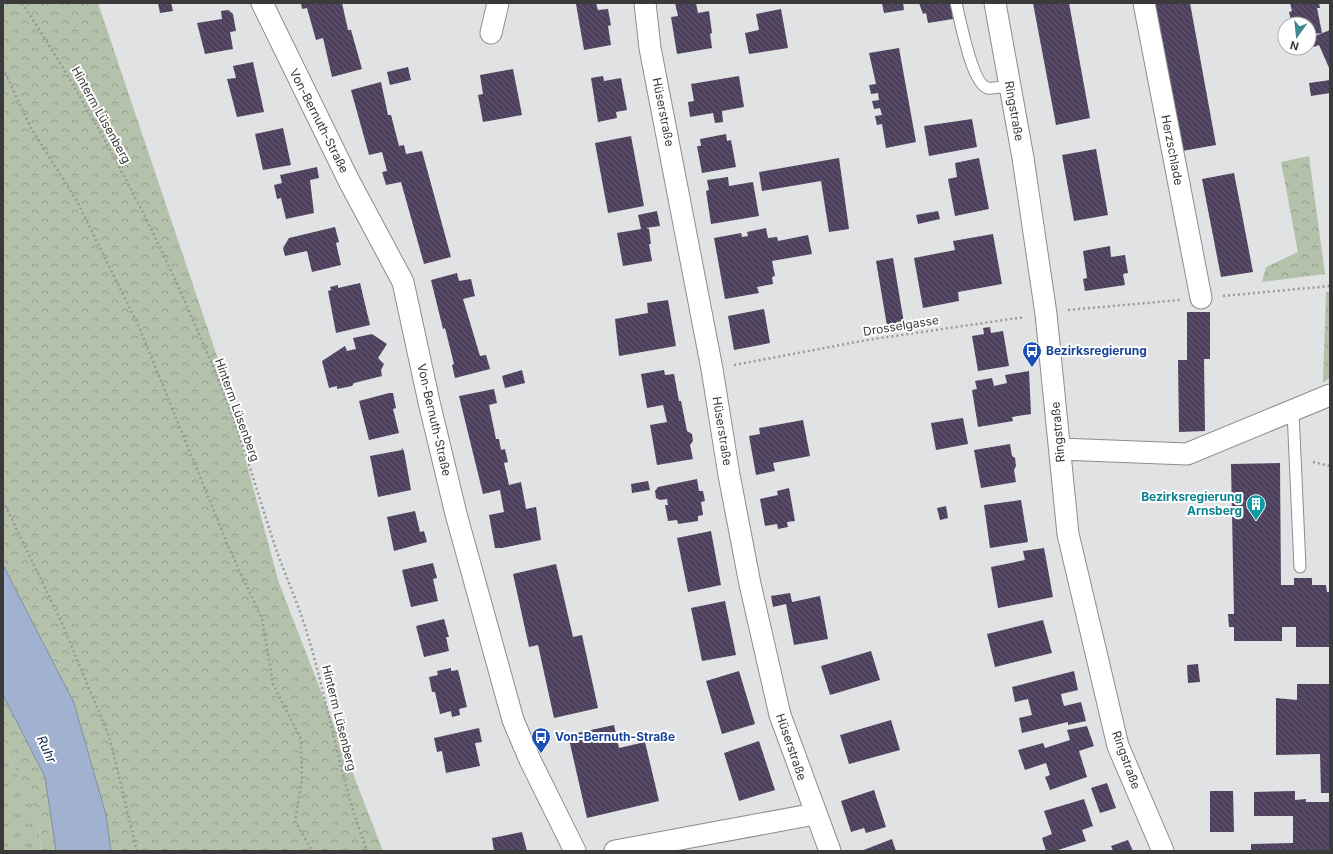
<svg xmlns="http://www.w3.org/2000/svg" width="1333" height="854" font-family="Inter,sans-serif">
<defs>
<pattern id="grass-tufts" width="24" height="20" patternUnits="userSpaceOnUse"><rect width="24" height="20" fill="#b4c1ab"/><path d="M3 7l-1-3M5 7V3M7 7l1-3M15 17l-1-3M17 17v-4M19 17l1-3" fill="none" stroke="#939e8c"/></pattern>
<pattern id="forest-crowns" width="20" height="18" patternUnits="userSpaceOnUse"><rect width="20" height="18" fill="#b4c1ab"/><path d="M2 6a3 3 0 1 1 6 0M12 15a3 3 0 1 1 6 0" fill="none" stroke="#939e8c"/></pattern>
<pattern id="building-back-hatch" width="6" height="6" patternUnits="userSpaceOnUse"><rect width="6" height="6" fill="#4e415d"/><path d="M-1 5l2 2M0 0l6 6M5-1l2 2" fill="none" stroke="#665b72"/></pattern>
</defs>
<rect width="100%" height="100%" fill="#e0e2e3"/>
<path fill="url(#grass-tufts)" d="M3 745 37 814 41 851H3Z"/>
<path fill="url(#forest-crowns)" d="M3 3H98L219 362 279 583 383 851H111L106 815 74 703 3 565Z
M1309 156 1325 274 1262 282 1266 267 1298 252 1281 162Z
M1326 292H1330V378L1323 382Z
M3 695 45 777 56 851H41L37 814 3 745Z"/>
<path fill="#a0b2d0" stroke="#818ea3" d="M3 565 74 703 106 815 111 851H56L45 777 3 695Z"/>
<path fill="url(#building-back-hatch)" d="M158 3H171L173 11 160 13Z
M301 3H342L348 30H351L362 69 332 77 323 38 316 40 307 8 302 9Z
M582 3H596L598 10 608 9 611 25 608 26 611 45 584 50 576 4Z
M675 3H696L698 13 709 11 712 33 710 34 712 48 677 54 671 17 678 16Z
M882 3H903L904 10 884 13Z
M919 3H951L953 19 928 23 926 13 923 14Z
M1033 3H1069L1090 118 1056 125Z
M1154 3H1190L1216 145 1182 151Z
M1290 3H1319L1320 8H1317L1322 33 1309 35V24H1292L1289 12 1292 11Z
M781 9 788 48 749 54 745 33 759 30 756 14Z
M228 10 233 14 236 31 230 32 233 49 205 54 197 23 222 19 221 11Z
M1330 30V70L1319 45 1314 47 1310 38Z
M899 48 916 142 886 148 882 124 877 125 875 116 882 115 880 108 874 109 872 101 879 100 878 93 871 94 869 85 876 84 869 53Z
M253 62 264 112 237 117 227 79 236 78 233 66Z
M408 67 411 80 390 85 387 72Z
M513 69 522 115 483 122 478 95 483 94 480 75Z
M603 76 604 81 621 78 627 110 616 112 617 118 598 122 591 78Z
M739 76 744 107 722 111 723 122 715 123 713 113 690 117 688 102 694 101 691 84Z
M1330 80V93L1311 96 1309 83Z
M381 82 388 115H391L399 146 404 145 406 154 422 151 451 257 424 264 401 182 386 185 382 172 387 171 382 152 369 155 351 90Z
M972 119 977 147 929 156 924 126Z
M283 128 291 165 263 170 255 134Z
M726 134 727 141 731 140 736 167 702 173 697 146H701L700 139Z
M631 136 644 206 608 213 595 143Z
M1096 149 1108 215 1074 221 1062 155Z
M839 158 849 229 829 232 821 181 762 191 759 172Z
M979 158 989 209 955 216 948 179 957 177 955 163Z
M317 167 319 178 310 180 314 213 286 219 281 198 277 199 274 185 282 183 280 175Z
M1234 173 1253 272 1221 277 1202 179Z
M728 177 729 186 753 182 759 216 711 224 706 191 709 190 707 180Z
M657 211 660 226 646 228 649 229 651 244H649L652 261 623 266 617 233 641 229 638 215Z
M938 211 940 219 918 224 916 215Z
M335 227 339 242 336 243 341 265 312 272 307 251 285 256 283 248 289 238Z
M766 228 768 238 777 237 778 241 808 235 812 254 772 261 775 276 772 277 773 284 757 287 759 293 725 299 714 238 741 233 742 237 748 236 747 232Z
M993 234 1002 284 958 292 959 301 923 308 914 258 955 250 953 241Z
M1110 246 1111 257 1125 255 1128 273 1123 274 1125 285 1085 291 1083 279 1087 278 1083 251Z
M893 258 904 323 887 326 876 261Z
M457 273 459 281 471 279 475 296 463 299 480 356 486 355 490 369 455 378 452 365 454 364 445 328 443 329 431 280Z
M360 283 370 325 336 333 328 291 331 290 330 287 338 285V288Z
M668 300 676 346 619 356 615 319 648 313 647 303Z
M764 309 770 343 734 350 728 316Z
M1187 312H1210V359H1204L1205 431 1179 432 1178 360H1187Z
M990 327 991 333 1003 331 1009 366 978 371 972 336 984 334 983 328Z
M372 334 387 344 378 358 384 364 381 370 382 376 354 383 352 386 337 389V386L329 388 322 361 345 346 347 351 356 349 353 338Z
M522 370 525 383 505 388 502 376Z
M664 370 665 375 674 374 679 401H681L687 431 692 434 693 441 690 445 693 459 657 465 650 425 667 422 663 405 647 408 641 374Z
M1029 371 1031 414 1012 417 1013 421 978 427 972 390 977 389 975 381 992 378 994 386 1007 383 1005 375Z
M494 389 497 403 489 405 496 439H499L501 450 505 449 508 462 504 463 509 485 521 482 526 509 536 507 541 540 502 548H495L489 515 504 512 500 490 483 494 459 396Z
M389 393H393L396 408 393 409 399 433 369 440 359 401Z
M963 418 968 444 936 450 931 423Z
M803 420 810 456 773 463 775 471 756 475 749 436 760 434 759 428Z
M1010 444 1012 456 1015 458 1016 466 1014 470 1016 482 981 488 974 450Z
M401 447 404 451 411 490 378 497 370 456 402 450Z
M1280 463 1281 585H1294V578H1312V585H1326L1327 592H1330V647H1296V627H1282V641H1234V627H1229L1228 614H1234L1231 464Z
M697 479 699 491H703L705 501 701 502 703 515 698 516V521L678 524 677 520 668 521 665 505H668L667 499 660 500 656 498 655 491 658 487Z
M648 481 650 490 632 493 631 484Z
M789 488 795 521 787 522 788 527 778 529 777 524 765 526 760 499 778 495 777 491Z
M1021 500 1028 542 990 548 984 505Z
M946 506 948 518 940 520 937 508Z
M415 511 420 532 424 531 427 542 394 551 387 517Z
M711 531 721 585 688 592 677 538Z
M1044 548 1053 597 998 608 991 567 1025 560 1023 551Z
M433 563 437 578 433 579 438 601 411 607 402 570Z
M556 564 573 637 582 635 598 708 554 718 538 645 529 647 513 574Z
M790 593 792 602 820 596 828 639 794 645 786 604 773 607 771 596Z
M725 601 736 655 702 661 691 608Z
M444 619 449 637H446L449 651 424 657 416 626Z
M1043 620 1052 653 995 667 987 634Z
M871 651 880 680 830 695 821 666Z
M1198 664 1200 682 1188 683 1187 665Z
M451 668V671L458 670 467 707 459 709 460 715 452 717 451 711 440 714 435 692H432L429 677 438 675 437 671Z
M739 671 755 724 722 734 706 681Z
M1074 671 1078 690 1061 694 1062 699 1064 706 1081 702 1086 721 1068 725V722L1022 733 1019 718 1032 715 1028 699 1015 702 1012 687Z
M1297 684H1330V793H1321L1320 754 1276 755V698L1297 700Z
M891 720 900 750 849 764 840 735Z
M614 725 619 748 645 742 659 801 587 818 568 735Z
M1087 726 1094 746 1079 751 1087 777 1050 790 1045 777 1050 775 1046 763 1025 770 1018 750 1043 743 1045 748 1070 740 1067 730Z
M479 728 482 742 475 743 480 766 446 773 442 751 437 752 434 738Z
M759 741 775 790 739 801 724 753Z
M1107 783 1116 808 1100 813 1091 788Z
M874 790 886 827 866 833 864 828 851 832 841 801Z
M1210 791H1233L1234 832H1210Z
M1295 791V800L1306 799V802H1330V851H1251V844L1293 843V816H1254V792Z
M1084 799 1093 826 1082 830 1086 841 1055 851H1046L1042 838 1052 834 1044 811Z
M522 832 527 851H494L492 838Z
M892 839 896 851H861Z
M1128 840 1133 851H1113L1111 846Z"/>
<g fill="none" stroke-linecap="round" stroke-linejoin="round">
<g stroke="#8c8d8e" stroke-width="13">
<path id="lane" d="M956 3C960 19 972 85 988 88 994 89 1003 86 1010 86
M1293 411 1300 567"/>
</g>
<g stroke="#8c8d8e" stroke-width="23">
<path id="street" d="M262 3 349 181 403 282 429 402 456 514 513 720 530 760 575 851
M645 3 650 48 712 369 729 475 750 584 780 715 830 851
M995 3 1023 158 1046 314 1068 534 1118 746 1163 851
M1144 3 1201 298
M491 33 498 3
M1060 449 1187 454 1330 395
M615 851 815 814"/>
</g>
<path stroke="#98999a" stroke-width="2.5" stroke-dasharray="2 3" stroke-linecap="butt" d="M22 3C106 131 175 267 230 410 247 455 260 501 275 546 285 575 298 603 307 633 329 705 340 780 367 851
M3 68 31 128 77 201 139 327 229 548 262 619 273 684 301 739 302 779 295 821 312 851
M1223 296 1330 286
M1068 310 1180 300
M734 365 867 340 1025 317
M1313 462 1330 466
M3 501 61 621 109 736 137 851"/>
<use href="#lane" stroke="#fff" stroke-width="11"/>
<use href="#street" stroke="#fff" stroke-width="21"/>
</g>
<defs>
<g id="bus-pin" transform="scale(1)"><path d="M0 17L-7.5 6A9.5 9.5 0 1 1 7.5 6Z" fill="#1a4fb4" stroke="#fff"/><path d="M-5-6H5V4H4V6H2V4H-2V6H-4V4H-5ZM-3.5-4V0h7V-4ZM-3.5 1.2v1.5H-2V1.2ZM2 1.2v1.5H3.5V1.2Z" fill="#fff"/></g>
<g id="building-pin" transform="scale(1)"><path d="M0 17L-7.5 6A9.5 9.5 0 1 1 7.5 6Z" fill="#0f9aa8" stroke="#fff"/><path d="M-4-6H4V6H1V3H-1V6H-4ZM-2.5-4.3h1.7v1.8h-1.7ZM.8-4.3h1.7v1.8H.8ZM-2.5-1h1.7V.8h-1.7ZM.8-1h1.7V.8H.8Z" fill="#fff"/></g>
</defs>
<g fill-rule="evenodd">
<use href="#bus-pin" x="1032" y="351"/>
<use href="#building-pin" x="1256" y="504"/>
<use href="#bus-pin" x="541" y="737"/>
</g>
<g text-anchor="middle" stroke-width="4" stroke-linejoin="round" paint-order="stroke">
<g font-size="12" fill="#3a3a3b" stroke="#fff">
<text transform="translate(1014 111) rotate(80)" y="4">Ringstraße</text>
<text transform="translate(663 112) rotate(79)" y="4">Hüserstraße</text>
<text transform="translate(101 115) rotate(61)" y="4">Hinterm Lüsenberg</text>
<text transform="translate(319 121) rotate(63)" y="4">Von-Bernuth-Straße</text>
<text transform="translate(1172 150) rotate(79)" y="4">Herzschlade</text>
<text transform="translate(901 326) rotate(-9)" y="4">Drosselgasse</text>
<text transform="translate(237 410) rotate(70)" y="4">Hinterm Lüsenberg</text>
<text transform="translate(434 420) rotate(77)" y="4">Von-Bernuth-Straße</text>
<text transform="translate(722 431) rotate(81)" y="4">Hüserstraße</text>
<text transform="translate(1058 432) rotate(-95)" y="4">Ringstraße</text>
<text transform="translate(339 718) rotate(76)" y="4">Hinterm Lüsenberg</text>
<text transform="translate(791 747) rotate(71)" y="4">Hüserstraße</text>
<text transform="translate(1126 760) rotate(70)" y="4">Ringstraße</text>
</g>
<g font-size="12" font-weight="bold" fill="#164399" stroke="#fff" text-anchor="start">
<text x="1046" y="355">Bezirksregierung</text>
<text x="555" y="741">Von-Bernuth-Straße</text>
</g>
<g font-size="12" font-weight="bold" fill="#0d838f" stroke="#fff" text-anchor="end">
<text x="1242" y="501">Bezirksregierung<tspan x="1242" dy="14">Arnsberg</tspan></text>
</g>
<g font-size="13" font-style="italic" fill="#142a52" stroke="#fff">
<text transform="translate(47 749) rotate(65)" y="5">Ruhr</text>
</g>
</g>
<rect width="1333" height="854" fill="none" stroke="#3a3a3b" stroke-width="8"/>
<g transform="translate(1297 36) rotate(195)"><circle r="19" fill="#ffffff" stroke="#b0b0b1"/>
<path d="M0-3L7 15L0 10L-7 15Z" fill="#428991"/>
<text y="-6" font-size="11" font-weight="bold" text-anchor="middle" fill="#3a3a3b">N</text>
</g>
</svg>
